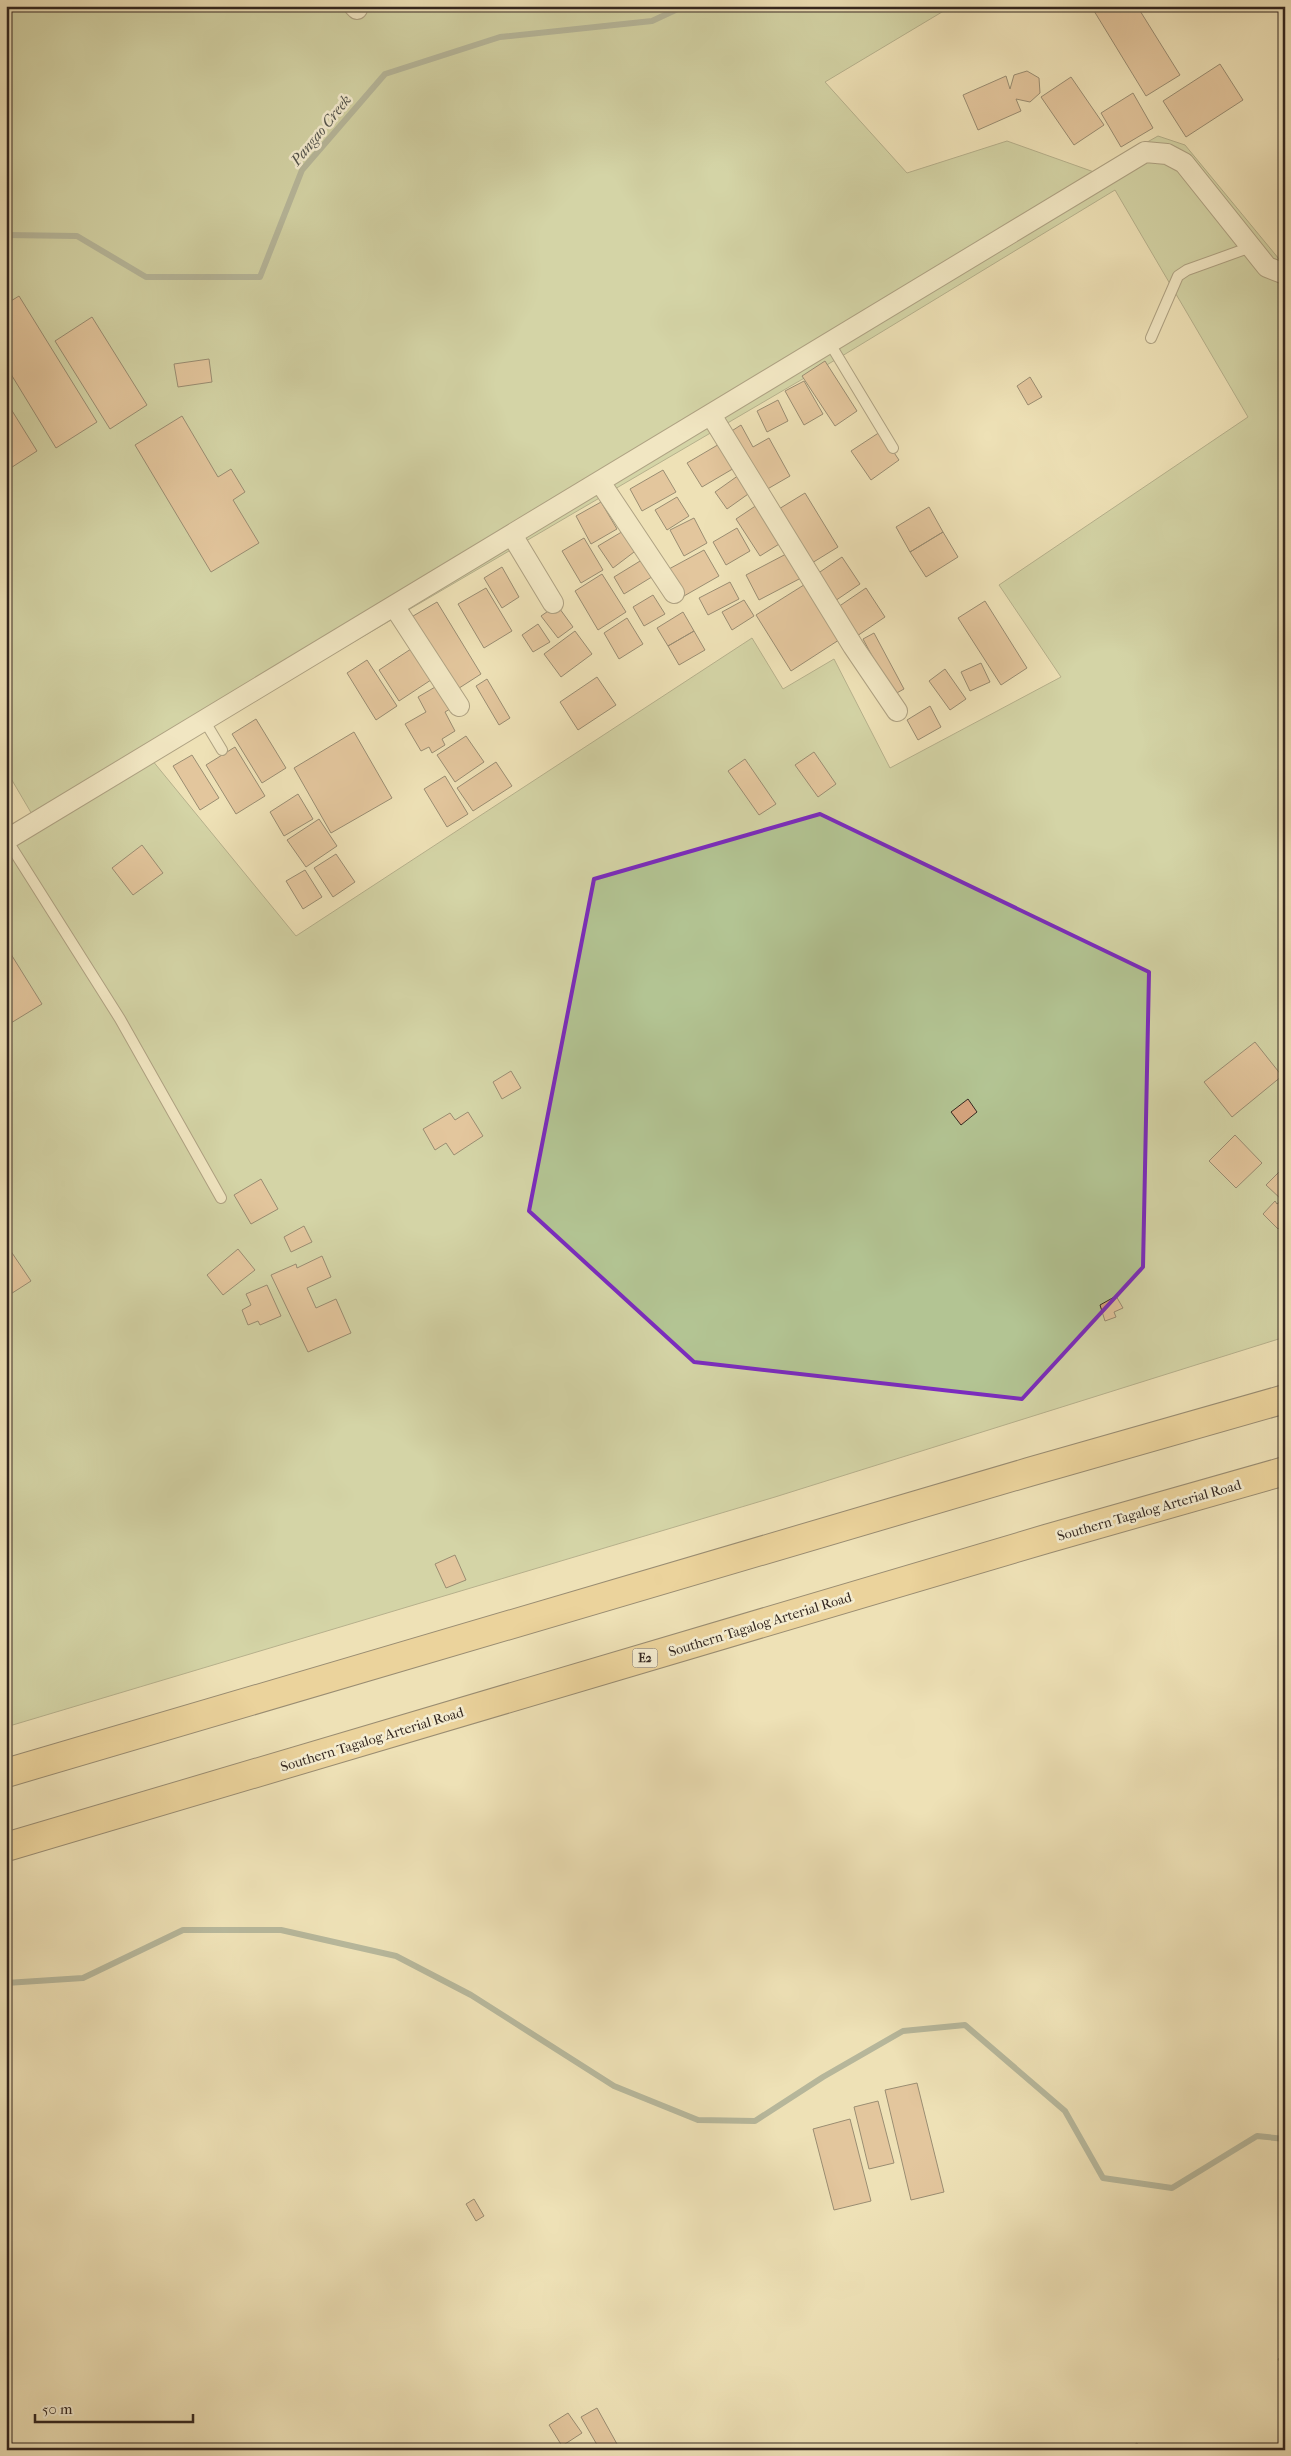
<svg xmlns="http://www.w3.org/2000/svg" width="1291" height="2456" font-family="'IM FELL French Canon',serif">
<rect width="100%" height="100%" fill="#eee1b7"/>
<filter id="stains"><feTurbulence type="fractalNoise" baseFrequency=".004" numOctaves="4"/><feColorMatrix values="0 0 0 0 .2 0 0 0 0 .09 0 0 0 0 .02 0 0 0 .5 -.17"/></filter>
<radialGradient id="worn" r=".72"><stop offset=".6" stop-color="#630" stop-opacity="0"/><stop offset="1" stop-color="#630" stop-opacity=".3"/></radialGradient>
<path fill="#b3c493" stroke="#737559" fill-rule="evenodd" d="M6 6H952L825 82 907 173 1007 141 1094 172 1158 136 1185 145 1279 259H1285V1337L775 1497 6 1727V832L33 816 6 770ZM1115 190 1248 417 999 585 1061 677 890 768 834 659 783 689 752 638 296 936 152 760 842 356Z"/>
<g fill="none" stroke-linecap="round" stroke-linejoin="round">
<path stroke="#718078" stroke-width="6" d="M6 235 77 236 146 277H260L302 170 385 74 500 37 652 21 684 6
M6 1983 83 1978 183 1930H281L396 1956 471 1995 614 2086 698 2120 755 2121 823 2077 903 2031 965 2025 1065 2111 1103 2178 1172 2188 1257 2136 1285 2139"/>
</g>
<path fill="#d6a47e" stroke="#33261f" d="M1091 6H1137L1180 75 1146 96Z
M1220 64 1243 100 1186 137 1163 101Z
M1027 71 1039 78 1040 93 1030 102 1016 99 1021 111 978 130 963 95 1006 76 1010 89 1014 75Z
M1071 77 1104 125 1074 145 1041 97Z
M1133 93 1153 128 1121 147 1101 113Z
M19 296 97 422 56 448 6 366V304Z
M92 317 147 405 110 429 55 341Z
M209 359 212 382 178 387 174 364Z
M825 361 857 411 835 426 802 376Z
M1030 377 1042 397 1028 405 1017 386Z
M804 381 823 414 804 425 785 391Z
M778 400 788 421 767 432 757 411Z
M6 401 37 451 6 471Z
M182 416 218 477 231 469 245 492 233 500 259 543 211 572 135 445Z
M741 425 753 447 769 438 790 476 764 491 727 434Z
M880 432 899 460 871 480 851 451Z
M721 443 736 467 702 487 687 463Z
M663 470 676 492 642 511 630 489Z
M739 475 751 492 727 509 715 492Z
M805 493 838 547 807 566 774 512Z
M677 497 689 516 667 530 655 510Z
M601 502 617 529 591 544 576 516Z
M760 503 784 541 760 556 736 519Z
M929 507 943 532 910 552 896 527Z
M694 518 707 543 684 556 670 530Z
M737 528 750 551 726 565 713 542Z
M625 530 638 549 613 568 598 546Z
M943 532 958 557 926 577 910 552Z
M584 538 603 570 581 583 562 551Z
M704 550 719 576 684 596 669 569Z
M788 553 801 578 759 600 746 575Z
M842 557 860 584 832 603 814 576Z
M645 558 655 575 624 594 614 577Z
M502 567 519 597 502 608 484 578Z
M602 574 626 612 598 630 575 591Z
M730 582 739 599 708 615 699 598Z
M807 583 842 638 791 671 756 615Z
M486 588 512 631 484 648 458 604Z
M866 588 885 617 857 636 838 607Z
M653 595 665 614 644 626 633 607Z
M744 600 754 616 732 630 722 612Z
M985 601 1027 668 1001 685 958 618Z
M437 602 481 674 453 692 408 619Z
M557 605 573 627 558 638 541 616Z
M683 612 694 631 668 646 657 628Z
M627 618 643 644 619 659 604 633Z
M538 624 550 642 533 652 522 635Z
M575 631 592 654 561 677 544 654Z
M694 631 705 650 679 665 668 646Z
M874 633 904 689 893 695 863 639Z
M417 645 437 676 399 701 379 670Z
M367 660 397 706 376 720 347 673Z
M981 663 990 682 970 691 961 672Z
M945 669 966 699 950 710 929 681Z
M597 677 616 705 578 730 560 702Z
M487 679 510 718 499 725 476 686Z
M442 683 455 706 445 712 455 731 442 739 445 745 432 753 429 747 421 751 405 724 426 712 418 697Z
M930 706 941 727 918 740 907 720Z
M256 719 286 768 262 783 232 734Z
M354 732 392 798 331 833 294 768Z
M466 736 484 762 455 782 437 755Z
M235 747 265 796 236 814 206 765Z
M814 752 836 784 818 797 795 765Z
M192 755 219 798 200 810 173 766Z
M745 759 776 804 759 815 728 771Z
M496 762 512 786 473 811 457 788Z
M445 776 468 814 447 827 424 789Z
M298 794 313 819 284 836 270 812Z
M319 819 337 846 306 867 287 840Z
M142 845 163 873 133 895 112 868Z
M336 854 355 882 333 897 314 868Z
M305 870 322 897 303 909 286 881Z
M9 951 42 1004 6 1026V952Z
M1255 1042 1282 1076 1232 1117 1204 1082Z
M511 1071 521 1088 502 1099 493 1082Z
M968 1099 977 1112 961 1125 951 1112Z
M468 1112 483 1136 454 1155 446 1143 435 1150 423 1129 450 1113 455 1120Z
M1235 1135 1262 1163 1236 1188 1209 1161Z
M1285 1166V1226L1283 1224 1278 1229 1263 1214 1275 1201 1277 1204 1282 1200 1266 1185Z
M261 1179 278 1209 251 1224 234 1195Z
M304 1226 312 1242 291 1252 284 1237Z
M6 1244 31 1281 6 1297Z
M238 1249 255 1270 223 1295 207 1275Z
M322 1256 331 1277 307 1288 316 1308 336 1299 351 1333 308 1352 271 1275 296 1264 297 1268Z
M267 1285 281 1316 260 1325 258 1321 248 1325 242 1310 251 1305 246 1294Z
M1116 1296 1123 1308 1114 1312 1116 1317 1105 1321 1100 1305Z
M455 1555 466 1580 446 1588 435 1564Z
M917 2083 944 2192 911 2200 885 2090Z
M878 2101 894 2163 869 2169 854 2107Z
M850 2119 871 2201 834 2210 813 2129Z
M474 2199 484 2216 476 2221 466 2204Z
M1285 2355V2370L1278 2359Z
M597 2408 617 2444 607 2450H600L581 2417Z
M568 2413 582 2433 562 2446 549 2425Z
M1137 2443 1141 2450H1127Z"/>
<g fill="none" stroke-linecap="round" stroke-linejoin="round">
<g stroke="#625545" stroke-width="12">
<path id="lane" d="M1151 338 1178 276 1187 270 1251 247
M829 342 893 448
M204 720 222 750
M7 840 120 1019 221 1198"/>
</g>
<g stroke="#625545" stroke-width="22">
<path id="street" d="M354 6 357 9
M711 415 853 646 897 711
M600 482 674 593
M512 535 553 603
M394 606 459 706
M6 840 1145 152 1167 154 1184 163 1267 267 1285 274"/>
</g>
<g stroke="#33261f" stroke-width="30">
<path id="highway" d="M6 1773 1029 1472 1285 1399
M6 1847 1046 1539 1285 1471"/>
</g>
<use href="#lane" stroke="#f4ecd0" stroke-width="10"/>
<use href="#street" stroke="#f4ecd0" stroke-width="20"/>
<use href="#highway" stroke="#e7c07c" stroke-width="28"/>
</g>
<path d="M0 0H1291V2456H0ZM820 814 1149 972 1143 1267 1022 1399 694 1362 529 1211 594 879Z" fill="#eee1b7" fill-opacity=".55" fill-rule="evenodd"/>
<path fill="none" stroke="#7b2cbf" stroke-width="4" stroke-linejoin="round" d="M820 814 1149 972 1143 1267 1022 1399 694 1362 529 1211 594 879Z"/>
<g text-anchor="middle" stroke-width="5" stroke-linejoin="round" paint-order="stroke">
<rect fill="#f4ecd0" stroke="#6d6154" stroke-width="1" x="632.5" y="1648.5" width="25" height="19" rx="4"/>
<g font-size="12" font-weight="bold" fill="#33261f">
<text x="645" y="1662">E2</text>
</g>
<g font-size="14" fill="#33261f" stroke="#f4ecd0">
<text transform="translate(1149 1510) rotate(-16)" y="5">Southern Tagalog Arterial Road</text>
<text transform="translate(760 1624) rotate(-17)" y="5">Southern Tagalog Arterial Road</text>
<text transform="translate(372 1739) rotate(-17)" y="5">Southern Tagalog Arterial Road</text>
</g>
<g font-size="15" font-style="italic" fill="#52534c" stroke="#f4ecd0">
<text transform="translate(321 130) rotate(-51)" y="5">Pangao Creek</text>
</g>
</g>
<rect width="1291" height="2456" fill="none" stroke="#eee1b7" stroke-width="25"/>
<rect x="8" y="8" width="1276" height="2441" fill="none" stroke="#33261f" stroke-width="2.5"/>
<rect x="12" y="12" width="1266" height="2431" fill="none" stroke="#33261f"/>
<path d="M35 2414v8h158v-8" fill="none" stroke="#33261f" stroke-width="2.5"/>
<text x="42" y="2414" font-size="15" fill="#33261f" stroke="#f4ecd0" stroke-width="4" paint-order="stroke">50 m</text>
<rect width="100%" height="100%" filter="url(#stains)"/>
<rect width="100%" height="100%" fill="url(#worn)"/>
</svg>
